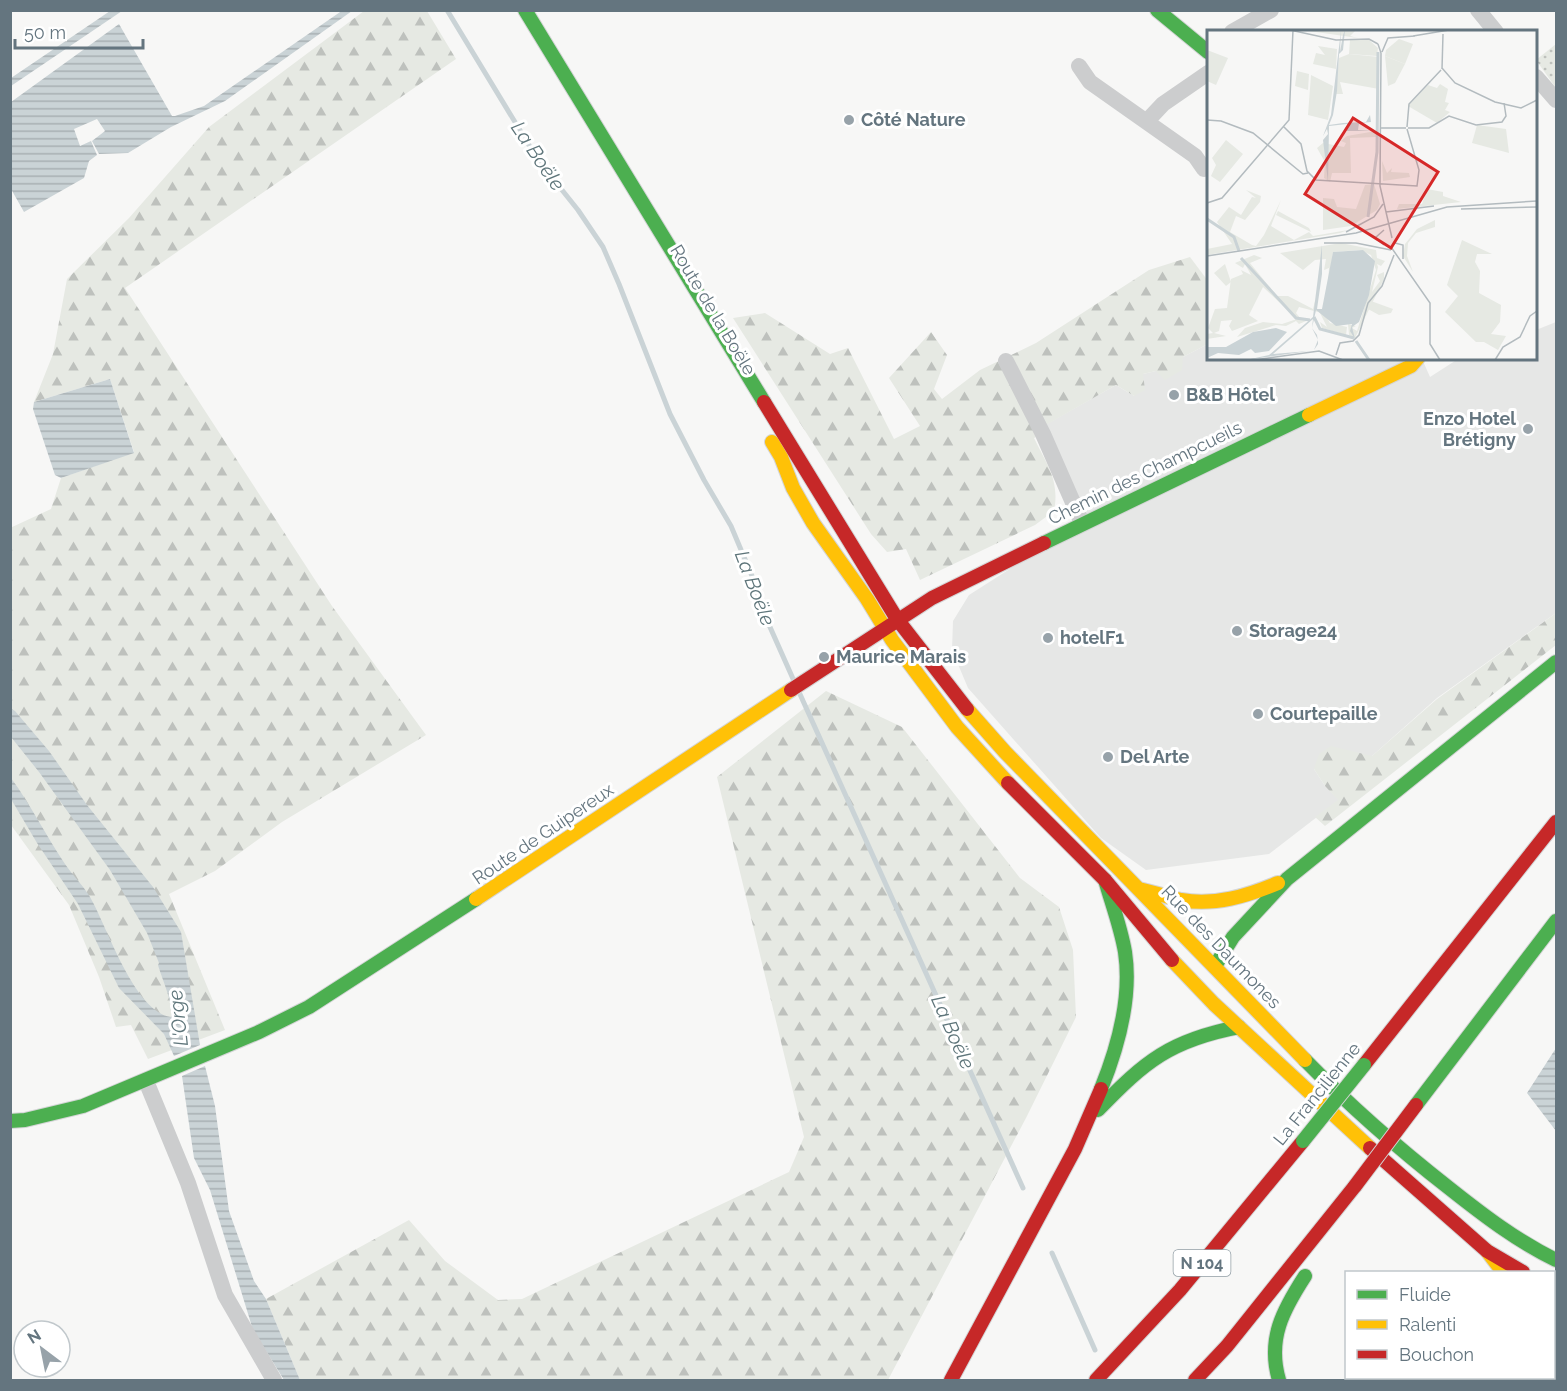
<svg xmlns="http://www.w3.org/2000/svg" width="1567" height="1391" font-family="Raleway,sans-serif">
<defs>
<pattern id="forest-firs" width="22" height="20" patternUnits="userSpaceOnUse" patternTransform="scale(1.5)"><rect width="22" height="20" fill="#e6e9e3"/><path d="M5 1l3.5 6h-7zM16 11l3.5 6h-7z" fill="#bec1bd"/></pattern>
<pattern id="park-dots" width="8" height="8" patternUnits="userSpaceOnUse" patternTransform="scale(1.5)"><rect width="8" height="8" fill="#e6e9e3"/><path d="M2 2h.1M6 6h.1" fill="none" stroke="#bec1bd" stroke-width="1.8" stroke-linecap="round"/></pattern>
<pattern id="water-rules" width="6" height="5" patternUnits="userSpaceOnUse" patternTransform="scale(1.5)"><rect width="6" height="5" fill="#cad3d6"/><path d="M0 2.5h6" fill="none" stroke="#a8b0b3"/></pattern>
</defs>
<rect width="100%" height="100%" fill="#f7f7f6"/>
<path fill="#e6e7e6" d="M1556 322V613L1437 698 1372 756 1314 769 1325 786 1339 800 1269 854 1146 870 1101 838 968 688 952 650 953 621 969 595 1082 523 1045 425 1116 385 1134 396 1143 374 1156 371 1208 344V358L1422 359 1430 377 1458 359 1536 358V330Z"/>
<path fill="url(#forest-firs)" d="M364 11H427L456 59 125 288 332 606 426 735 282 822 215 871 169 894 225 1030 148 1059 131 1025 116 1027 99 977 69 905 11 825 10 528 51 509 61 478 134 452 110 379 34 402 53 354 67 279 129 218 209 127Z
M1190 257 1208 281V344L1183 357 1182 370 1165 380 1156 371 1143 374 1145 390 1134 396 1116 385 1046 425 1043 434 1034 438C1047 465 1060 480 1054 511L1035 525 920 580 906 549 887 552 871 534 733 318 765 313 830 354 848 348 894 439 920 426 889 378 931 332 947 355 934 389 942 399 980 370 1036 343 1149 270Z
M1556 613V645L1325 826 1315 817 1338 800 1325 786 1314 769 1319 754 1331 746 1372 756 1437 699Z
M826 691 902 727 1020 878 1059 907 1073 950 1076 1017 1027 1116 888 1380H300L266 1299 409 1220 445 1261 498 1300 522 1299 789 1172 804 1137 717 777Z"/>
<path fill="url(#park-dots)" d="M1556 44V88L1536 60Z"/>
<path fill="url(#water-rules)" d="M343 10 352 11 225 101 171 127 128 153 99 154 92 141 105 131 97 119 74 129 80 146 91 141 97 155 89 161 84 178 24 212 11 189V102L119 24 172 116H175L204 106Z
M110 11H122L11 86V78Z
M110 379 134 453 61 478 55 475 33 409 34 402Z
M10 708 15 711 49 751 87 805 153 887 181 932 200 1045 174 1056 164 1034 119 988 78 904 37 843 11 799V778C31 805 46 836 65 864 73 876 83 885 90 897 107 926 134 1012 171 1017 174 1005 162 979 158 965L159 963 147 933 110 870 39 772 11 737Z
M1556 1048V1131L1527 1093Z
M205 1066 215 1106 229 1211 254 1281 266 1299 300 1380H284L253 1330 210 1190 194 1158 182 1076Z"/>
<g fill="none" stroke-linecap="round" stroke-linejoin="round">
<path stroke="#cad3d6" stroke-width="5" d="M447 10 538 160 578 210 603 247 619 284 670 414 704 480 731 526 752 576 762 609 794 681
M799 692 1023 1188
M1052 1253 1095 1350"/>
<g stroke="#d4d5d6" stroke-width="16">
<path id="fast" d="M525 10 764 402
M1157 10 1208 52
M1044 543 1309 415
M1215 966 1233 937 1287 879 1556 662
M1305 1060C1350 1106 1399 1149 1449 1188 1483 1215 1517 1241 1556 1260
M1101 1089C1118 1047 1132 998 1125 952 1121 928 1112 904 1105 880
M1416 1105 1556 921
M1098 1110C1145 1061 1171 1040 1239 1027
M10 1121 25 1120 83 1106 259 1032 309 1007 476 899
M1554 1304 1556 1309
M1279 1380C1267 1339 1283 1310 1305 1276
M1511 1380 1514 1378
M1547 1380 1550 1378"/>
</g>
<g stroke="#d4d5d6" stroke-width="16">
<path id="slow" d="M1309 415 1411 366 1418 358
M772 442 781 457 793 488 813 523 867 599 892 640 957 727 1008 783
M967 709 1005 752 1305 1060
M1139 889C1153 892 1167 897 1181 900 1215 906 1247 896 1278 883
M476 899 791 690
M1172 960 1214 1004 1370 1148
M1487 1251 1503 1272"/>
</g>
<g stroke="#d4d5d6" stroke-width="16">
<path id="jam" d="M764 402 897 619 967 709
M791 690 932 598 1044 543
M1008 783 1105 880 1172 960
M1364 1065 1556 822
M1370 1148 1487 1251 1523 1272
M951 1380 1075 1149 1101 1089
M1096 1380 1180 1290 1303 1141
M1195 1380 1227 1346 1355 1186"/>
</g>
<path stroke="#cccdce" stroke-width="16" d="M1478 10 1496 32
M1232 32 1271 10
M1079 66 1090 82 1195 156 1204 169
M1536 77 1556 100
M1147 121 1163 104 1208 73
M1006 361 1043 434 1082 523
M146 1081 188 1183 225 1295 274 1380"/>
<use href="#fast" stroke="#4caf50" stroke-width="14"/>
<use href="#slow" stroke="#ffc107" stroke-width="14"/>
<use href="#jam" stroke="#c62828" stroke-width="14"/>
<g stroke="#d4d5d5" stroke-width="16" stroke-linecap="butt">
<path id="fast-bridge" d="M1303 1141 1364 1065"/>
</g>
<g stroke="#d4d5d5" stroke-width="16" stroke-linecap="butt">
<path id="jam-bridge" d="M1355 1186 1416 1105"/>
</g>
<use href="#fast-bridge" stroke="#4caf50" stroke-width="14"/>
<use href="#jam-bridge" stroke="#c62828" stroke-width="14"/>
</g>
<g fill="#97a2a9" stroke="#fff" stroke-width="2">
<circle cx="849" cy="120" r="6"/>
<circle cx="1174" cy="395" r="6"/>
<circle cx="1528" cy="429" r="6"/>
<circle cx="1237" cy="631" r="6"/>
<circle cx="1048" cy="638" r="6"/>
<circle cx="824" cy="657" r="6"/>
<circle cx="1258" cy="714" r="6"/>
<circle cx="1108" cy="757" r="6"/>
</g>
<g text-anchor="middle" stroke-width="6" stroke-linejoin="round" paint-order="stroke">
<rect fill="#fff" stroke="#929ea5" stroke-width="1.5" x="1173.5" y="1250" width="57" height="26" rx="4.5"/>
<g font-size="16" font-weight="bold" fill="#64757f">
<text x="1202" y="1269">N 104</text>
</g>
<g font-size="18" font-weight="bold" fill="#64757f" stroke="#fff" text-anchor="start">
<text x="861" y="126">Côté Nature</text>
<text x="1186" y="401">B&amp;B Hôtel</text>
<text x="1516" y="425" text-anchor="end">Enzo Hotel<tspan x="1516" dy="21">Brétigny</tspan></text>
<text x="1249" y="637">Storage24</text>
<text x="1060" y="644">hotelF1</text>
<text x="836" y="663">Maurice Marais</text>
<text x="1270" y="720">Courtepaille</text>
<text x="1120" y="763">Del Arte</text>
</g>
<g font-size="18" fill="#64757f" stroke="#fff">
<text transform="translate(713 310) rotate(59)" y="6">Route de la Boële</text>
<text transform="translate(1145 473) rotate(-26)" y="6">Chemin des Champcueils</text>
<text transform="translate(543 834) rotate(-34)" y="6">Route de Guipereux</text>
<text transform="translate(1221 947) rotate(46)" y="6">Rue des Daumones</text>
<text transform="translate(1317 1094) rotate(-51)" y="6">La Francilienne</text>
</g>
<g font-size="20" font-style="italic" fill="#5e757a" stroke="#fff">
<text transform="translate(538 156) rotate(56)" y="7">La Boële</text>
<text transform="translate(755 588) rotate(69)" y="7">La Boële</text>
<text transform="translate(178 1018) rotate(-96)" y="7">L'Orge</text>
<text transform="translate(953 1032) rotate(66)" y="7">La Boële</text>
</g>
</g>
<g transform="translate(1207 30)">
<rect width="330" height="330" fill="#f7f7f6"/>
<path d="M161 9 171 18 170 26 142 24 143 10ZM192 9 206 14 198 34 178 26 179 20ZM0 20 21 28 9 55 0 51ZM71 181 102 198 104 202 69 185ZM228 190V197L209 203 201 213 200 226 206 242 196 226 198 214 210 199ZM18 234 24 252 19 256 7 243ZM164 271 186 279 184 283 172 285 161 279Z" fill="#e6e9e3"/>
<path d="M95 0H149L143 6 151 8ZM111 16 130 19 129 39 106 34 109 23 118 25ZM142 24 172 27V59L133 52 136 64H129L132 28ZM90 41 102 44 101 60 88 56ZM104 45 126 56 121 90 101 85ZM169 101V107L143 108 144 143H125L123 152 117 148 118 132 110 118 116 113 137 117 139 113 134 111 140 106ZM19 110 36 124 13 152 4 146 9 135 5 128ZM175 131 180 143 185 138 184 142 202 143 203 147 176 151ZM167 154 173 174 170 180 144 196 116 200V168L127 169 130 177 149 179 158 155ZM220 159 236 162V166L254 172 190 179 192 174H215ZM39 160 54 166 53 172 38 190 29 186 23 202 45 215 49 216 57 205 74 170 64 196 87 210 102 202 106 206 141 200 133 203 0 225V219L25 214 10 192 22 177 34 185 45 167 49 168ZM134 213 169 220 170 228 178 231 174 236 170 234 171 237 165 262 173 251 170 245 177 242V249L148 308 142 305 141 294 149 296 145 298 150 301 169 240 164 225 153 220 126 222 123 246 121 254 122 238 117 240 119 229 108 230 96 240 73 223ZM47 225 55 228 43 233 70 266H81L106 279 108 271 111 282 92 277 89 283 93 288 104 289 92 294 89 291 79 296 69 295 30 307 38 298 56 292 75 294 90 289 56 257 42 285 51 291 25 301 22 296 25 290 14 291 12 301 7 303 19 306 0 309V304L6 303 1 298 8 279 20 278 24 249 36 244 34 240 44 245 38 234 36 238 28 233ZM115 280 123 293 140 297 139 305 115 298 113 292 120 297 112 281Z" fill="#e6e9e3"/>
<path d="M270 95 299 99 302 123 265 113Z" fill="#e6e9e3"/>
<path d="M178 26 198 34 188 53 181 56ZM233 54 241 59 238 72 242 73 238 80 243 82 230 93 201 76 221 55 230 58ZM255 210 285 224H270L268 232 273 241 272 263 294 275 293 292 284 304 299 306 291 320 277 312H269L238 282 251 266 240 255Z" fill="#e6e9e3"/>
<path d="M134 0 133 22 136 5 138 0 136 20 132 24 130 61 126 85 122 95 136 93 159 92 163 85 164 92 152 93 151 100 166 101H140V94L122 96 121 152 116 110 121 104 120 99 116 106 124 85ZM115 215V244L110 279H115L126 222 156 220 168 231 162 265 152 292 145 297 148 309 143 301 145 294 129 296 109 280 105 298 110 305 111 311V314L107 320 111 310 105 298 106 289 66 324 102 321 39 330 62 325 106 287ZM69 298 80 302 62 321 48 323 44 319 32 325 11 323 0 328V317H19L46 302Z" fill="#cad3d6"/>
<path fill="none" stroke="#cad3d6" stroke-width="3" d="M161 187 170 122 171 22M0 189 27 207 32 221M34 228 89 288 103 290M107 287 113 299 147 308M149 311 162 330"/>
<path fill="none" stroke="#b3bbbf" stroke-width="1.5" d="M83 0 129 10 162 9 171 14M206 6 242 0M171 14 174 23 173 156 185 208M175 22 181 8 208 6M235 38 248 53 288 72 314 78 330 70M235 39 236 4M0 90 14 91 46 103 96 144 101 143M77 97 94 114 100 141 109 150 210 156 212 140 200 99M200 97 202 74 234 40M173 98H199M201 98H222L242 86 269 95 295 92 299 86 297 73M0 173 15 168 82 90 86 0M254 179 330 177M179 182 227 176M139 202 167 187 176 174M117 213H149L184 220M188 213 196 215V229M177 215 168 208 177 200M184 217 223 273V314L233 330M0 226 149 203 240 177 330 171M129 325 133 313 146 311 152 305 161 273 175 256 187 225M47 330 112 321 136 330M288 330 296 317 313 307 323 286 330 281"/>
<path fill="#d62828" fill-opacity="0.15" stroke="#d62828" stroke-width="3" d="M146 88 231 142 184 218 98 164Z"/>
<rect width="330" height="330" fill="none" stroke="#64757f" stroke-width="3"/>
</g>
<rect width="1567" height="1391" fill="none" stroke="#64757f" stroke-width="24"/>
<rect x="1345" y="1271" width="210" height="108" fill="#ffffff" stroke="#c1c8cc" stroke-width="1.5"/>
<rect x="1357" y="1290" width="30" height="9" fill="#4caf50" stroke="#c1c8cc" stroke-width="1.5"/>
<text x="1399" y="1301" font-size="18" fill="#64757f">Fluide</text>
<rect x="1357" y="1320" width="30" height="9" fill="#ffc107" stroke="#c1c8cc" stroke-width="1.5"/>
<text x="1399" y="1331" font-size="18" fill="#64757f">Ralenti</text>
<rect x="1357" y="1350" width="30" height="9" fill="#c62828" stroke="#c1c8cc" stroke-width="1.5"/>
<text x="1399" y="1361" font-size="18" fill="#64757f">Bouchon</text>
<g transform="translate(42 1349) rotate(328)"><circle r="28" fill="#ffffff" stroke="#c1c8cc" stroke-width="1.5"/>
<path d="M0-4.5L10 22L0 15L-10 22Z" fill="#97a2a9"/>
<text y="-9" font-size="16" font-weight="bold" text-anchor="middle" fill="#64757f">N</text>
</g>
<path d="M15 39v9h128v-9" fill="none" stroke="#64757f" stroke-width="3"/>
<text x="24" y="39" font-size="18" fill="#64757f" stroke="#ffffff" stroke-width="4.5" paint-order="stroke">50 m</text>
</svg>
